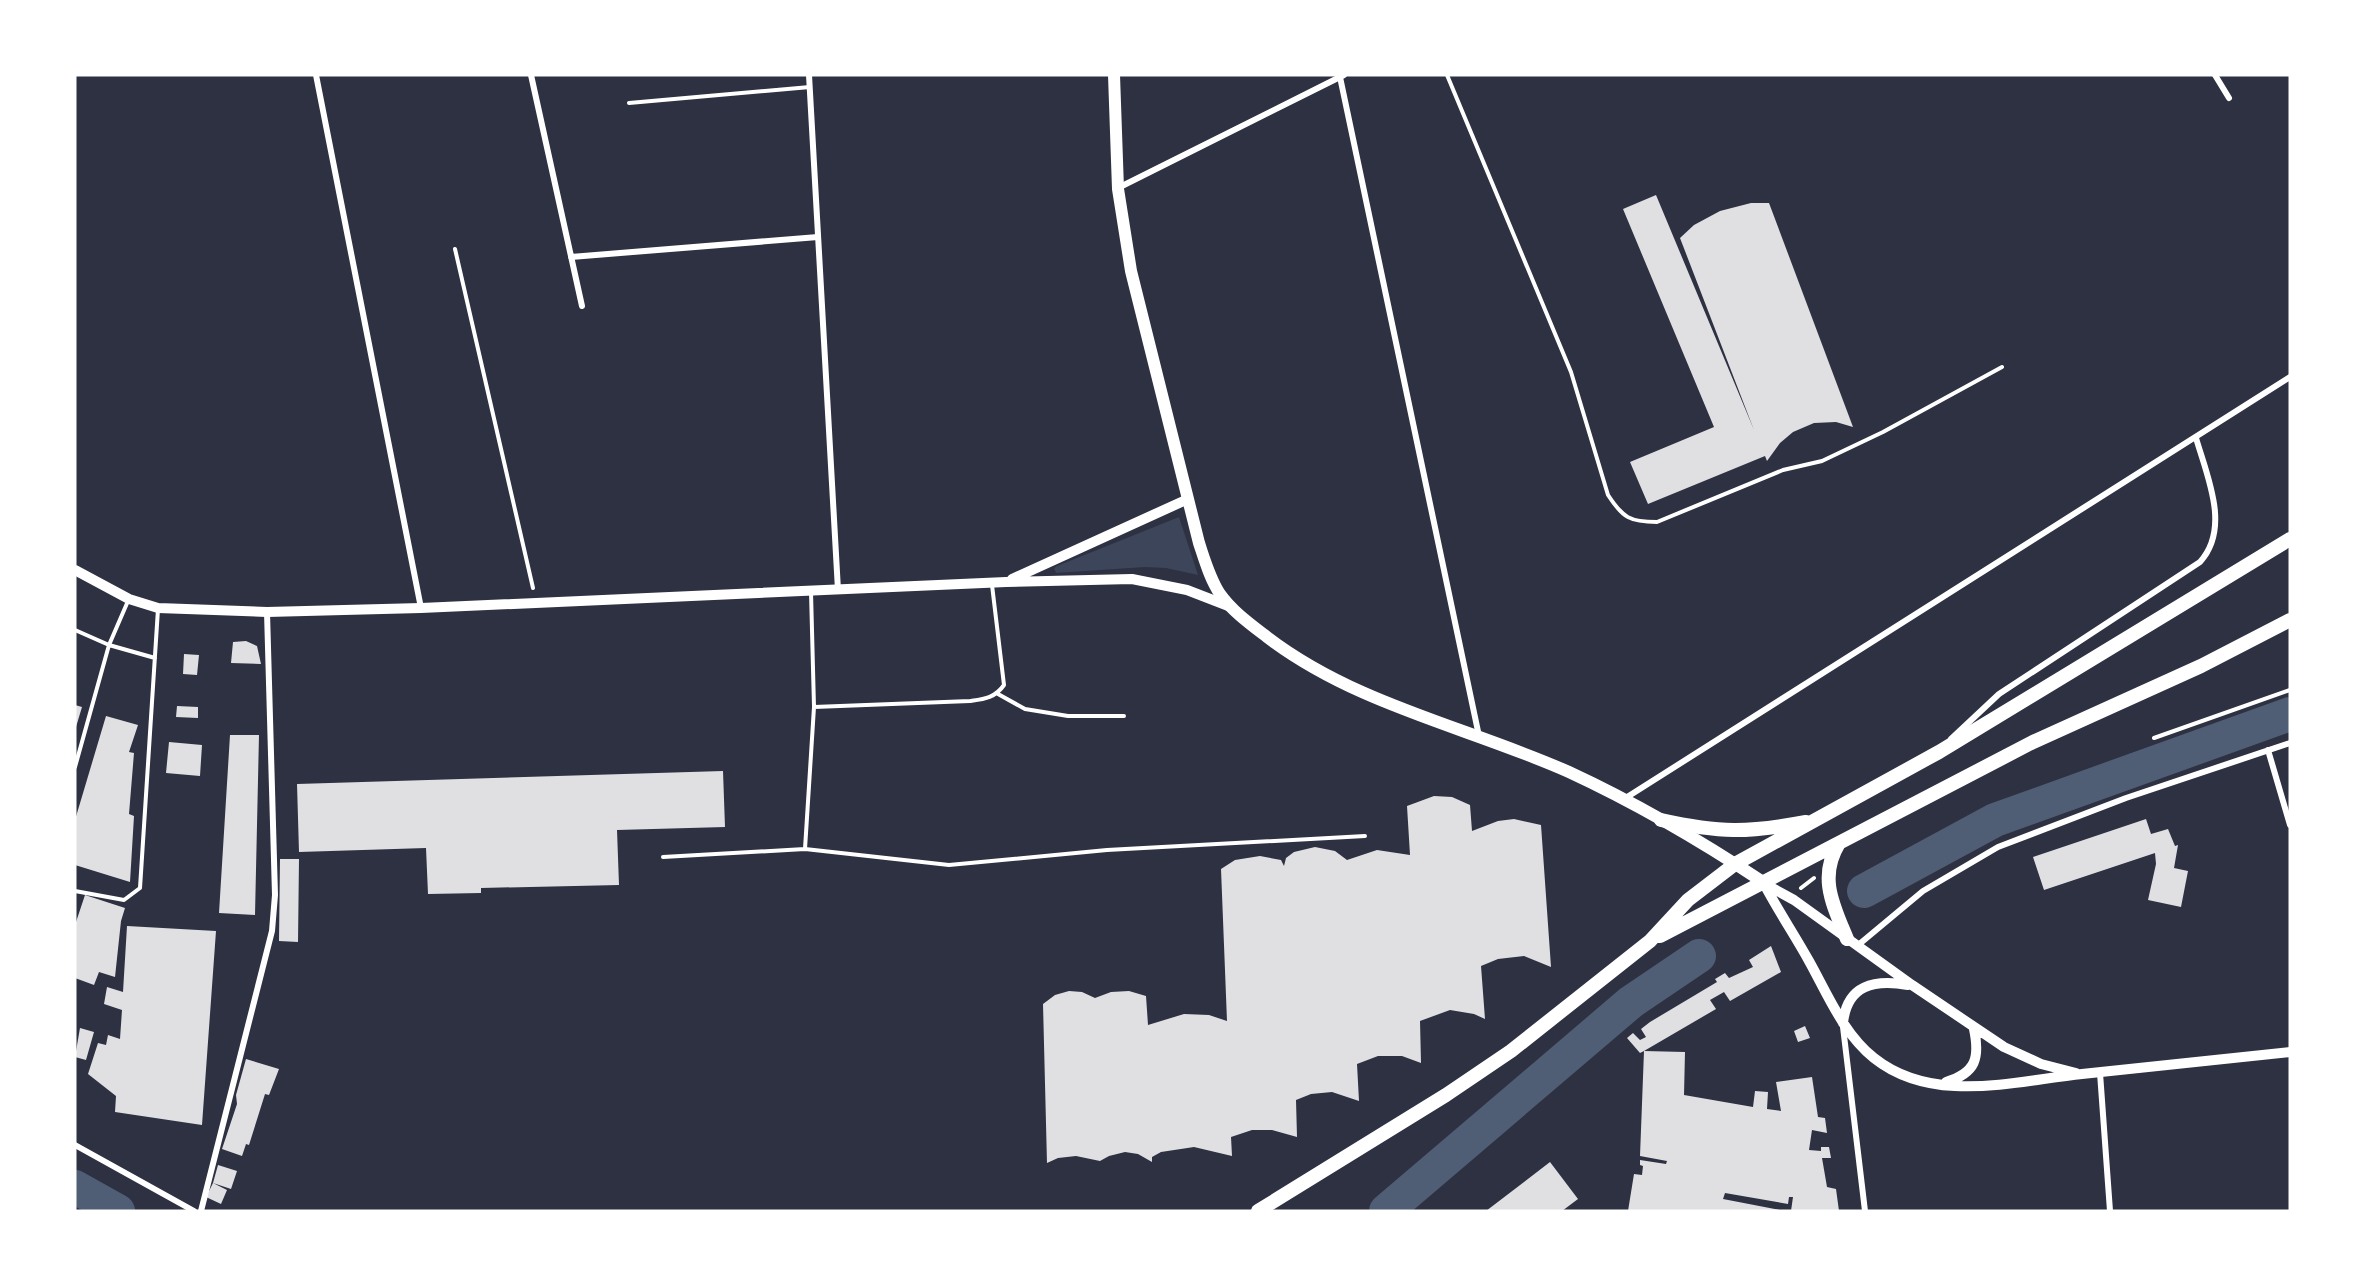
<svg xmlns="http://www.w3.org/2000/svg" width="2365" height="1286" font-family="Commissioner,sans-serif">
<rect width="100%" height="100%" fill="#2d3142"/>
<path fill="#3c4559" d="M1179 517 1198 575 1166 568 1145 567 1056 573 1054 568 1057 566Z"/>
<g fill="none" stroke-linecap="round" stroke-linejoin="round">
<path stroke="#4f5d75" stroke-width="34" d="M1864 891 1995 820 2290 714
M75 1187 118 1211
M1386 1211 1631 1002 1699 956"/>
</g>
<path fill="#e0e0e3" d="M1656 195 1754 430 1680 238 1694 225 1720 211 1751 203H1769L1853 427 1836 422 1814 423 1793 432 1780 443 1767 461 1765 456 1648 504 1630 462 1714 427 1623 209Z
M246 641 257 646 261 664 231 663 233 642Z
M184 654 199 655 197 675 183 674Z
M75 705 82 707 76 727H75Z
M177 706 198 707V718L176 717Z
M106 716 138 725 129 752 134 753 129 814 134 816 130 882 75 865V820Z
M230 735H259L255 915 219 913Z
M169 742 202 745 200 776 166 773Z
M723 771 725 827 617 830 619 885 481 888V893L428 894 426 848 299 852 297 784Z
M1434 796 1452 797 1470 805 1472 831 1498 821 1514 819 1541 825 1551 967 1524 956 1498 959 1481 966 1485 1019 1474 1014 1450 1010 1420 1021 1421 1063 1402 1056H1378L1357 1064 1359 1101 1332 1092 1311 1094 1296 1100 1297 1137 1272 1130H1252L1231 1137 1232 1156 1194 1147 1161 1152 1152 1157V1162L1138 1154 1125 1152 1109 1156 1100 1161 1076 1156 1058 1158 1047 1163 1043 1004 1055 995 1069 991 1082 992 1095 998 1111 992 1129 991 1146 996 1148 1025 1184 1014 1209 1015 1227 1021 1221 869 1235 860 1260 856 1281 860 1284 866 1286 858 1294 852 1315 847 1335 851 1347 860 1377 850 1410 855 1407 806Z
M2146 819 2151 834 2168 829 2175 846 2178 845 2174 868 2188 871 2181 907 2148 900 2156 864 2155 853 2044 890 2033 857Z
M280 859H299L298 942 279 941Z
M85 895 125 908 121 921 115 977 99 972 94 985 75 978V925Z
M127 926 216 931 202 1125 115 1112 116 1096 88 1074 98 1043 106 1045 108 1035 120 1039 122 1010 104 1004 107 987 123 992Z
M1771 946 1781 972 1730 1001 1724 992 1710 1000 1716 1009 1644 1051 1685 1052 1684 1095 1753 1107 1755 1091 1768 1092 1767 1109 1781 1111 1776 1082 1812 1077 1818 1117 1825 1118 1827 1133 1812 1130 1809 1150 1821 1151V1147H1829L1831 1158H1822L1827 1187 1836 1189 1839 1211H1791L1793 1197H1789L1788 1204 1725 1193 1723 1199 1785 1211H1628L1634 1174 1642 1175 1643 1166 1640 1165V1160L1666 1164 1667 1161 1640 1156 1644 1051 1640 1053 1627 1038 1633 1033 1640 1040 1646 1037 1641 1029 1650 1022 1717 982 1715 979 1725 973 1729 978 1753 967 1749 960Z
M1805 1026 1810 1038 1798 1042 1794 1031Z
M80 1028 94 1032 86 1060 75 1057Z
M246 1059 279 1069 269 1095 265 1094 249 1145 246 1144 242 1156 222 1149 237 1104 236 1095Z
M1550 1162 1578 1199 1562 1211H1486Z
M218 1165 237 1171 231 1189 213 1183Z
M213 1183 227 1190 221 1204 206 1197Z"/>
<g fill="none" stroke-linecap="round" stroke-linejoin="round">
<path stroke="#fff" stroke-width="4" d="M455 249 533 588
M2154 738 2290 690
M1801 888 1814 878"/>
<path stroke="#fff" stroke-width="4" d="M1447 75 1571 372 1608 495C1623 518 1630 522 1657 522L1783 470 1822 461 1883 432 2002 367
M629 103 810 87
M811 592 814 707 970 701C984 699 995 698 1004 685L992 585
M128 601 109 645 155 658
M75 630 109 645 75 767
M998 694 1025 709 1068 716H1124
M814 707 805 849 949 865 1107 850 1365 836
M663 857 805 849
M75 891 124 900 140 888 158 609"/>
<path stroke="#fff" stroke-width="6" d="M316 75 421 608
M531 75 582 306
M809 75 838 590
M2215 75 2229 98
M1340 77 1479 736
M1118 188 1344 75
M571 257 818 237
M1951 739 1999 694 2200 562C2231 528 2207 476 2196 438
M2268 750 2290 825
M1624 799 2290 377
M1857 946 1923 891 1998 847 2126 798 2290 743
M1843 1027 1865 1211
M2100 1073 2110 1211
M75 1145 194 1211
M201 1211 272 931 275 895 267 612"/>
<path stroke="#fff" stroke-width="10" d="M75 570 129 599 158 608 267 612 421 608 1006 582 1132 579 1187 590 1231 607
M1012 579 1188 499
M1763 882C1777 909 1794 934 1809 961 1828 995 1843 1033 1874 1058 1933 1105 2014 1081 2082 1074 2151 1067 2220 1059 2290 1052
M1763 883 1794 900 1912 985 2004 1047 2041 1064 2076 1073
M1843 1023C1847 985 1874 979 1908 985
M1946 1082C1976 1073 1980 1058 1974 1029"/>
<path stroke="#fff" stroke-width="12" d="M1114 75 1118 189 1131 271 1199 543C1205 561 1210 579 1220 594 1232 611 1250 624 1267 637 1356 705 1468 727 1569 772 1636 803 1701 841 1763 882"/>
<path stroke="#fff" stroke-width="14" d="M1661 820C1720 833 1747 833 1806 822
M1839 843C1818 877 1833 905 1847 939
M1660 936 2033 742 2201 666 2290 620
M1258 1211 1446 1095 1511 1051 1650 941 1688 900 1735 864 1939 752 2290 539"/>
</g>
<rect width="2365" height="1286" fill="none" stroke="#ffffff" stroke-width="153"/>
</svg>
